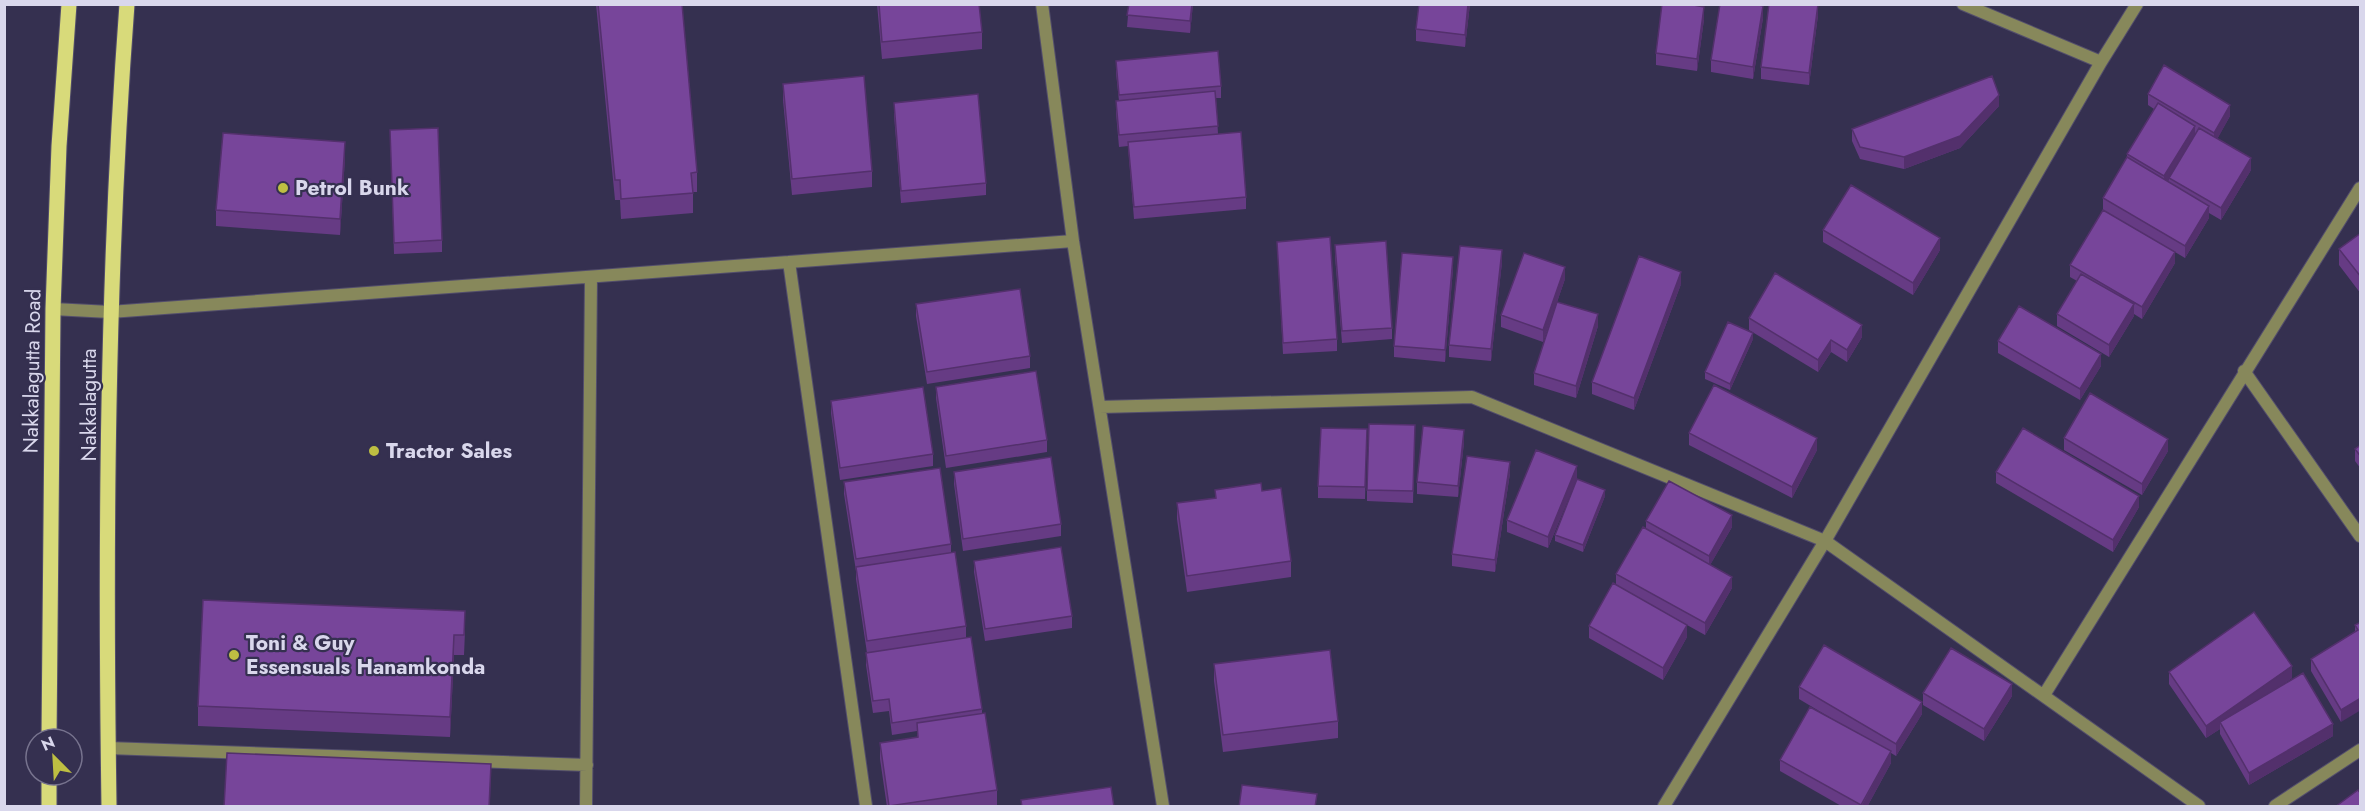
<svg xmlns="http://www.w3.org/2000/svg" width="2365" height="811" font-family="Jost,sans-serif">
<rect width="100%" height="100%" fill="#353050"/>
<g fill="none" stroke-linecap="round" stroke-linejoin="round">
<g stroke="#534e6c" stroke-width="14">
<path id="minor" d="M1042 4 1073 241 1163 806
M1963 4 2101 62
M789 262 866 806
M53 309 110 312 1073 241
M2244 371 2360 536
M1100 407 1472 397 1825 541 2199 806
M2044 695 2360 188
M108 748 587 765
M586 806 591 277
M1664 806 1825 541 2101 62 2137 4
M2275 806 2360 750"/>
</g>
<g stroke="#534e6c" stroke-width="17">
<path id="primary" d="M49 739 53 309 59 146 69 4
M49 775V806
M109 806C105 539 107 271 127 4"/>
</g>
<use href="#minor" stroke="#87885b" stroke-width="12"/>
<use href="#primary" stroke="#d8da7a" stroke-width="15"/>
</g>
<path fill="#663b84" d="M596 4H682L697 172V192H693V213L621 219 620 200H615Z
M877 4H979L982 32V49L882 59Z
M1129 4H1193L1190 33 1127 27Z
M1419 4H1470L1465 47 1416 41V29Z
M1818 15 1809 85 1761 79V67Z
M1763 18 1753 79 1711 72V60Z
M1704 19 1697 71 1656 65V53Z
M1116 61 1221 86V98H1216L1218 134 1246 197V209L1134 219 1128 146 1119 147 1116 113V101H1119L1116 73Z
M783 84 872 171V187L792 195 783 100Z
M2148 94 2230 116 2217 139 2251 170 2221 220 2209 213V218L2185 258 2175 252V263L2142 319 2134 314V316L2109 357 2057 326V314L2077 281 2070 277V265L2103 210V198L2127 158V154L2154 109 2148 105Z
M894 103 986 183V195L901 203 894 115Z
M1999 106 1960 148 1904 169 1860 159 1852 141V129Z
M390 130 442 240V252L394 254Z
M345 158 340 235 216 226V210Z
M1823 230 1940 250 1913 295 1823 242Z
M2361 233V294L2339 265V249Z
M1277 242 1337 339V351L1283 354Z
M1335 245 1392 328V339L1342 343 1335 256Z
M1502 262 1491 361 1449 357V345Z
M1453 269 1445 362 1394 357V346Z
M1565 279 1557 302 1598 326 1576 398 1534 385V373L1553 315 1543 342 1501 327V315Z
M1681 284 1634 410 1592 394V382Z
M916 304 1030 356V368L927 384 916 316Z
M1749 318 1862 337 1847 362 1831 352 1818 372 1749 330Z
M1753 339 1730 390 1705 379V372Z
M1998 341 2101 366 2080 400 1998 353Z
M936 387 1047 440V452L946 468 936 398Z
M831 401 933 454V466L840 480 831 413Z
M1415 425 1413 503 1367 501V490Z
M1367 429 1365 499 1318 498V486Z
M1689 433 1817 450 1792 498 1689 445Z
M2064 438 2168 451 2142 495 2064 450Z
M1464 442 1458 497 1417 494V482Z
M2361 445V469L2355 461V449Z
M954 472 1061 524V536L963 551 954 484Z
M1996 472 2139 507 2113 552 1996 483Z
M1510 473 1495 572 1452 566V554Z
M1577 478 1548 548 1507 532V520Z
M844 482 951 544V553L966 626V638L982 709V713L997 790V806L887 807 880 759V743L917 737V731L892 735 889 711 873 713 866 665 867 653 856 579V571L844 494Z
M1215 490 1262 491 1291 561V577L1187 592 1177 519V503L1215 498Z
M1605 496 1583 552 1555 541V535Z
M1646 521 1732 527 1710 565 1732 588 1705 635 1687 625V637L1663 680 1589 638V626L1616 585V574L1646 528Z
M974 561 1072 616V628L985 641 974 572Z
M2361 622 2341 722 2311 671V659L2355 632V625Z
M465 631 464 655H454L450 737 198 726V706Z
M1214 664 1338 721V738L1223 752 1214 681Z
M2169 672 2292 678 2276 689 2333 736 2249 785 2220 734V729L2206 738 2169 684Z
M1799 687 1922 714 1896 756 1891 753V763L1867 807H1843L1780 771V760L1839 723 1799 699Z
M1923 693 2012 696 1984 741 1923 705Z"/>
<path fill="#53306c" d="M1192 4H1193L1190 33V21Z
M1468 4H1470L1465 47V35Z
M1818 4V15L1809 85V73Z
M1763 6V18L1753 79V67Z
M1704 7V19L1697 71V59Z
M1999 95V106L1960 148 1904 169V157Z
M2230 105V116L2214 145V133Z
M2195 126V137L2169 178V180L2164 188V176Z
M345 142V158L340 235V219Z
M2251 158V170L2221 220V208Z
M2209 206V218L2185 258V246Z
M1940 238V250L1913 295V283Z
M1502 250V262L1491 361V349Z
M2175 252V263L2142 319V307Z
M1453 257V269L1445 362V350Z
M1565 267V279L1543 342V330Z
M1681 272V284L1634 410V398Z
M2134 304V316L2109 357V345Z
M1598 314V326L1576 398V386Z
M1862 325V337L1847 362V350Z
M1753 333V339L1730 390V384Z
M1831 340V352L1818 372V360Z
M2101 354V366L2080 400V389Z
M1464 430V442L1458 497V486Z
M1817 438V450L1792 498V487Z
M2168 439V451L2142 495V484Z
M1510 462V473L1495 572V560Z
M1577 466V478L1548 548V537Z
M1605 490V496L1583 552V545Z
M2139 496V507L2113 552V540Z
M1732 515V527L1709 567V556Z
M1732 577V588L1705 635V623Z
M1687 625V637L1663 680V668Z
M454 635V655L450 737V717Z
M2292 666V678L2222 727 2220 722V729L2206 738V726Z
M2012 684V696L1984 741V729Z
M2361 698V710L2341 722V710Z
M1922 702V714L1896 756V744Z
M2333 724V736L2249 785V773Z
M1891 751V763L1867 807H1861Z
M491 764 490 807H489Z"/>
<path fill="#77459a" stroke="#53306c" stroke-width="1.5" d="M598 4H682L697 172 691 173 693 193 621 199 620 180H615Z
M879 4H979L982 32 882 42Z
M1129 4H1192L1190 21 1127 15Z
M1419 4H1468L1465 35 1416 29Z
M1662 4H1688L1704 7 1697 59 1656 53Z
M1720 4H1754L1763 6 1753 67 1711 60Z
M1769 4H1818L1809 73 1761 67Z
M1218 51 1221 86 1119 95 1116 61Z
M2164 65 2230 105 2214 133 2148 94Z
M864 76 872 171 792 179 783 84Z
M1992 76 1999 95 1960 136 1904 157 1860 147 1852 129Z
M1215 91 1218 126 1119 135 1116 101Z
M978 94 986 183 901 191 894 103Z
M2158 103 2195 126 2164 176 2127 154Z
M438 128 442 240 394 243 390 130Z
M2199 128 2251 158 2221 208 2169 178Z
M1241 132 1246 197 1134 207 1128 142Z
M223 133 345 142 340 219 216 210Z
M2127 157 2209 206 2185 246 2103 198Z
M1851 185 1940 238 1913 283 1823 230Z
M2103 210 2175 252 2142 307 2070 265Z
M2361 233V277L2339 249Z
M1330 237 1337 339 1283 343 1277 242Z
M1386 241 1392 328 1342 331 1335 245Z
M1460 246 1502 250 1491 349 1449 345Z
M1402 253 1453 257 1445 350 1394 346Z
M1524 253 1565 267 1543 330 1501 315Z
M1639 256 1681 272 1634 398 1592 382Z
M1775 273 1862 325 1847 350 1831 340 1818 360 1749 318Z
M2081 274 2134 304 2109 345 2057 314Z
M1020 289 1030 356 927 372 916 304Z
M1557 302 1598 314 1576 386 1534 373Z
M2019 306 2101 354 2080 389 1998 341Z
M1728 322 1753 333 1730 384 1705 372Z
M1036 371 1047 440 946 456 936 387Z
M1714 385 1817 438 1792 487 1689 433Z
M923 387 933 454 840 468 831 401Z
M2090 393 2168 439 2142 484 2064 438Z
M1369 424 1415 425 1413 491 1367 490Z
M1423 426 1464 430 1458 486 1417 482Z
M1321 428 1367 429 1365 487 1318 486Z
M2023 428 2139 496 2113 540 1996 472Z
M2361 445V457L2355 449Z
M1536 450 1577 466 1548 537 1507 520Z
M1467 456 1510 462 1495 560 1452 554Z
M1051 457 1061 524 963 539 954 472Z
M940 468 951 544 856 559 844 482Z
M1577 479 1605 490 1583 545 1555 535Z
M1669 481 1732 515 1709 556 1646 521Z
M1261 483 1262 491 1281 488 1291 561 1187 576 1177 503 1216 498 1215 490Z
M1643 527 1732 577 1705 623 1616 574Z
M1061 547 1072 616 985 629 974 561Z
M955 552 966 626 867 641 856 567Z
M1613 583 1687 625 1663 668 1589 626Z
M203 600 465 611 464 635H454L450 717 198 706Z
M2254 612 2292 666 2206 726 2169 672Z
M2361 622V698L2341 710 2311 659 2358 630 2355 625Z
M971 637 982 709 892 723 889 699 873 701 866 653Z
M1824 645 1922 702 1896 744 1799 687Z
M1951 648 2012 684 1984 729 1923 693Z
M1330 650 1338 721 1223 735 1214 664Z
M2303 673 2333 724 2249 773 2220 722Z
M1810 707 1891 751 1861 805 1780 760Z
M985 713 997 790 889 806 880 743 918 737 917 723Z
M227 753 491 764 489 807H224Z
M1242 785 1317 794 1315 807H1239Z
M1111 787 1114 807H1022L1021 800Z
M2358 790 2361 794V807H2335Z"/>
<g fill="#bebf42" stroke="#353050" stroke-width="2">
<circle cx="283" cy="188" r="6"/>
<circle cx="374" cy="451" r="6"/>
<circle cx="234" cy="655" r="6"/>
</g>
<g text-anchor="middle" stroke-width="4.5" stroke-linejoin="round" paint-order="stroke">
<g font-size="21" font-weight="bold" fill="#d9d7ec" stroke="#353050" text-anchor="start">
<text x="295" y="195">Petrol Bunk</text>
<text x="386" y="458">Tractor Sales</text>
<text x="246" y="650">Toni &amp; Guy<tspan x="246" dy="24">Essensuals Hanamkonda</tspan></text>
</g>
<g font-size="21" fill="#d9d7ec" stroke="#353050">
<text transform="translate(32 371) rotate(-89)" y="7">Nakkalagutta Road</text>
<text transform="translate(89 405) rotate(-90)" y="7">Nakkalagutta</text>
</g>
</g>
<rect width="2365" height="811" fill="none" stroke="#d9d7ec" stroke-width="12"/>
<g transform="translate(54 757) rotate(336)"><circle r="28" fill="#353050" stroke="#77738e" stroke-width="1.5"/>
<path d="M0-4.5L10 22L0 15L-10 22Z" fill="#bebf42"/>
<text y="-9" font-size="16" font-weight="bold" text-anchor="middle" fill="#d9d7ec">N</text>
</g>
</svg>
